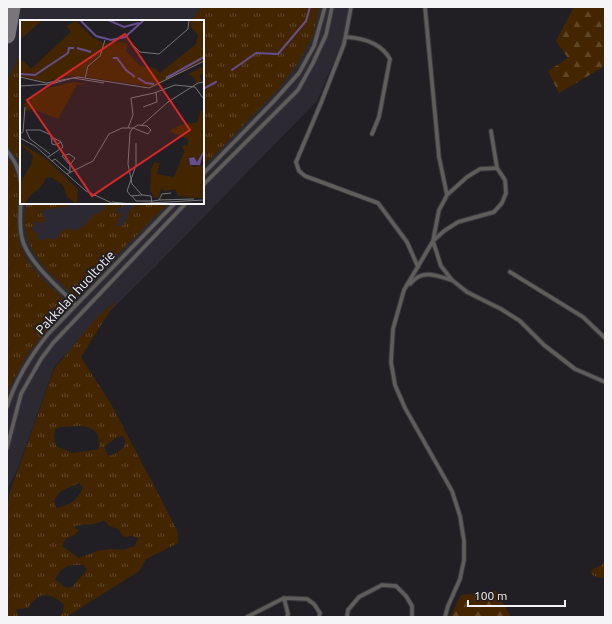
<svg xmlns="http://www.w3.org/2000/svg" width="612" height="624" font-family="Ubuntu,sans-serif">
<defs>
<pattern id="grass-tufts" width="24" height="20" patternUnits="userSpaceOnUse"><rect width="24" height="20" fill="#432600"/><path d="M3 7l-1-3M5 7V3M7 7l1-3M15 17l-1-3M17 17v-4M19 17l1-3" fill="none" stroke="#5f4626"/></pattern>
<pattern id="forest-firs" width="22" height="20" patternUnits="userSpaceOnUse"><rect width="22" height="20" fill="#432600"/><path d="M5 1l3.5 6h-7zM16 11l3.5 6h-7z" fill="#5f4626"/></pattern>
</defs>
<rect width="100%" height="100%" fill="#211f24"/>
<path fill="#2c2933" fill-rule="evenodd" d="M7 7H349L342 43 317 101 154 268 55 365 18 468 7 490ZM21 21H203V203H21Z"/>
<path fill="url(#grass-tufts)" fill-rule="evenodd" d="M202 7H319L313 35 299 61 280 87 203 167V21H190Z
M21 51V163L7 146V82Z
M7 158C30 187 11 211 19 241 26 268 51 287 70 305 42 335 23 355 7 394Z
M26 203H72L65 207 42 210V215L45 217V221L41 223 33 221 34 226 31 229 32 231 37 232 38 239 42 241 47 238 57 239 61 232 67 229 77 230 85 225 92 216 104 210 105 205 103 203H125L122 207 117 208 116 211 122 215 118 219 117 226H122L125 223 130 209 135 207 136 203H168L76 297C54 277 30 260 25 228 23 220 26 211 26 203Z
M116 301 81 357 112 406 177 530 178 543 146 559 139 571 66 617H59L63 612 64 604C48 592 40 591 28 608L16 609 18 617H8L7 513 9 495 54 369 98 316ZM79 426C94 427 100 431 99 448L95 450 72 453 56 446 54 437 55 429 60 427ZM123 436 126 442C123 450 117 453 109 456L106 452 105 446 117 437ZM79 483 83 487C77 501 71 505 56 508L54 500 61 491ZM104 520 109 526 118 529 124 537 131 536 138 538 135 546 123 550 111 549 97 551 79 558 62 546 65 539 74 535 79 530 73 527C85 523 92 527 104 520ZM84 565 87 570 72 587 66 588 55 580C62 565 68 565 84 565Z
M605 563V578H600L592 575 591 570Z"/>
<path fill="url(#forest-firs)" d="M574 7H605V66L559 93 548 71 568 58 556 41Z
M496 591 511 617H450L461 595Z"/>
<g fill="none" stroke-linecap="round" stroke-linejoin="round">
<path stroke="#654e8d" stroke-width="2" d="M232 70 256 53 278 54 306 21 310 7
M203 89 216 82"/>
<path stroke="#78767a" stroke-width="17" d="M7 35 12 7"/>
<g stroke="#3a393d" stroke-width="5.5">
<path id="lane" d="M351 7 344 44 321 103 296 162 299 171 305 176 378 203 407 242 418 267
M425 7 439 157 447 195
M346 37C363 38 381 43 390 59L379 117 372 134
M491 131 497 168
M7 151C15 161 20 170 21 184
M203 174 273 102 299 73 314 46 325 7
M203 185 298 90 313 63 326 35 332 7
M21 201C20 213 19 225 22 238 27 261 59 288 76 305
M510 272 583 317 605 338
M410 284C422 269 435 275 451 280
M7 407C16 379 31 355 49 333L175 203
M7 448 21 394 41 359 53 343 186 203
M284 598 288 614 287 617
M247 617 284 598 307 599 314 604 320 613 319 617
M347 617 348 610 359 597 382 585 396 586 406 596 412 606V617
M445 617 448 606 460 579 464 560V541L460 516 452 491 405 408 395 385 391 362 393 329 404 290 433 241 444 231 458 222 494 212 502 203 506 193 505 180 497 168 480 169 467 177 447 195 444 201 439 210 433 241 441 266 452 280 467 292 501 309 520 321 544 345 575 369 605 382"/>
</g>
<use href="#lane" stroke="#605e5c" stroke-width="3.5"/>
</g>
<g text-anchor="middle" stroke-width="4" stroke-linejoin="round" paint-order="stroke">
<g font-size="13" fill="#f5f4f7" stroke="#211f24">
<text transform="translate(75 292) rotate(-47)" y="5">Pakkalan huoltotie</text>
</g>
</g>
<g transform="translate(20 20)">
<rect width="184" height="184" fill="#211f24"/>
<path d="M0 0H22L0 20ZM171 0H184V41L133 67 66 57 69 45 79 38 85 23 102 22 108 24 106 31 120 46 135 48 140 53 176 24 178 15 171 7ZM56 1 72 17 83 23 79 36 67 46 64 57 48 56 23 62 0 56V42L3 40 11 49 51 12 46 6ZM184 46V52L180 55 181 61 176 63 174 57 168 54ZM53 62 70 64 57 65 38 99 12 89 7 92 4 84 16 74 28 68ZM0 123 25 138 58 169 57 184 47 177 43 165 31 157 26 158 20 168 13 173 5 182 6 184H0V163L12 143 13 136ZM184 159V178L159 177 182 174 179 170Z" fill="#432600"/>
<path d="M181 90 184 92V130L177 142 173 136 169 138V143L173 147 180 145 184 132 181 145 184 148V159L179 170 182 175 158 176 155 169 145 171 141 167 139 177 135 178 130 171 131 148 135 142 140 143 137 154 154 157 164 132 162 125 167 126 168 122V119L150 112 152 108 156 109 157 106 177 102Z" fill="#432600"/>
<path d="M184 130 180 145H170L169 138 174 137 177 142Z" fill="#654e8d"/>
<path fill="none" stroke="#654e8d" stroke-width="2" d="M60 0 76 16 91 20 105 17 124 0M88 0 104 7 119 3M57 28 71 32M93 38H97L106 50 115 57M0 54 15 55 48 33 49 28H54M118 58 126 63 134 64M146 58 184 37"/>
<path fill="none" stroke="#767478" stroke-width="1" d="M113 25 120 32 139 34 168 9 169 0M0 57 26 63 58 57 129 68 184 41M65 58 68 46 80 36 85 20M0 66 31 64 53 58 84 63M123 87 137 82 136 72M122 105 148 82 178 63 184 62M108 108 113 95 111 78 134 73 155 65 175 67 183 78M0 114 3 112 5 87M0 118 15 126 66 171 94 184M116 123V145L107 171 111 176 122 175M30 134 10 119 6 110H20L31 115 32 124 36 125 41 122M28 137 43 127 41 122 32 117M32 141 35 139 50 152V145L42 136 49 134 55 138 50 145M47 154 73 141 89 114 102 108H113L128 114 131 110 127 106 118 105 113 108 110 112 108 144 112 164 122 175 131 176 132 184M112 176 116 181H133L139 180 142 174 151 173M139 180 174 179M92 182 112 184 184 180"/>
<path fill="#d62828" fill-opacity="0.15" stroke="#d62828" stroke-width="2" d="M105 14 170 110 72 176 7 80Z"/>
<rect width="184" height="184" fill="none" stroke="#f5f4f7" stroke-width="2"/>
</g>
<rect width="612" height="624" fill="none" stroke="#f5f4f7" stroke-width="16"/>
<path d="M468 600v6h97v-6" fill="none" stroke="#f5f4f7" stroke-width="2"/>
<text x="474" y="600" font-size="12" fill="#f5f4f7" stroke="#211f24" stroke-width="3" paint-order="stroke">100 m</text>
</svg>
